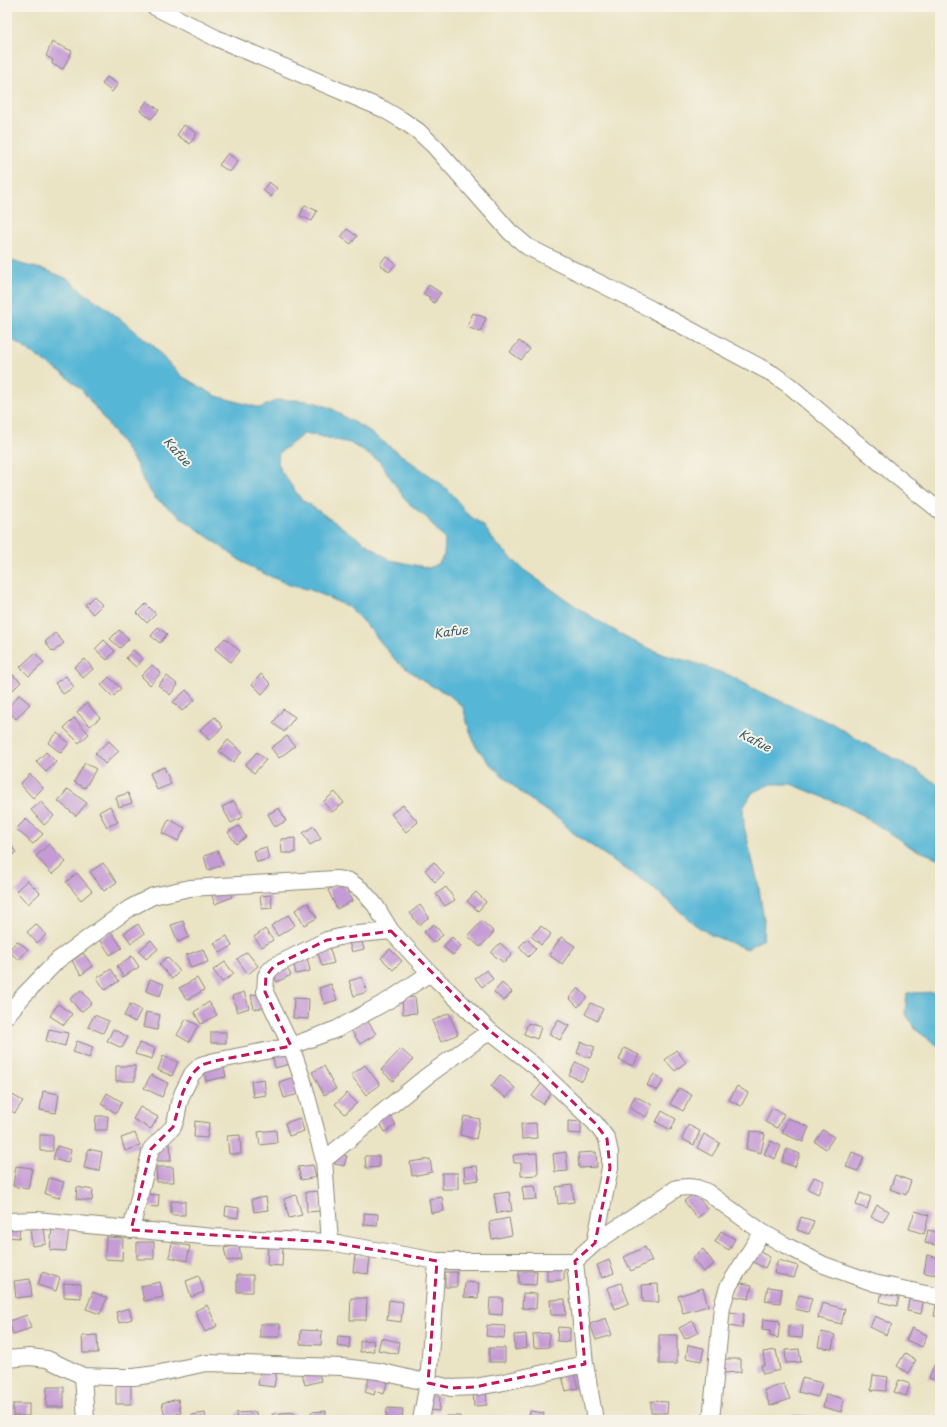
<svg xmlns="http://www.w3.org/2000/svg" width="947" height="1427" font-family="'Playpen Sans',sans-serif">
<rect width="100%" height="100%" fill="#f7f3e8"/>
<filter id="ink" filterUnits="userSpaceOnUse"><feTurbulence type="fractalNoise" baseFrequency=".025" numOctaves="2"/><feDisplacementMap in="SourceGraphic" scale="8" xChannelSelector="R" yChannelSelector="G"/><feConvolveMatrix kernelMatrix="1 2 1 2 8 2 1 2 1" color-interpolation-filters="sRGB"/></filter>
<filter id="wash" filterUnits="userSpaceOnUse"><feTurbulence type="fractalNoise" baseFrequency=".012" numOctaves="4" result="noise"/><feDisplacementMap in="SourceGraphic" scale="16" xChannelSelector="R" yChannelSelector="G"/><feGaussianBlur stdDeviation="0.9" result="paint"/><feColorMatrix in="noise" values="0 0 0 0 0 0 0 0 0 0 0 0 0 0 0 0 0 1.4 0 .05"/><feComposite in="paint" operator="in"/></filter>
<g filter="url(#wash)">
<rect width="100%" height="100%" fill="#eae3c4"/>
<path fill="#56b6d5" stroke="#407080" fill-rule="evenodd" d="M7 259 24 265 46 270 68 279 84 293 101 304 154 346 166 361 183 377 216 396 260 408 277 400H296L314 402 331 408 346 418 364 428 440 483 454 496 467 514 483 525 495 542 524 570 584 612 632 641 665 655 692 662 731 676 758 691 833 724 862 742 916 770 940 786V859L912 848 862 815 845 806 791 784H771L753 792 743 808 744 826 758 883 764 920 763 939 747 949 711 935 694 924 655 889 589 844 572 832 558 818 537 805 519 791 489 763 475 745 468 725 463 707 448 694 430 685 397 662 370 629 349 607 311 590 292 586 256 570 238 559 155 498 144 482 136 464 125 447 82 390 66 376 7 336ZM305 433 350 443 379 461 407 502 427 518 445 540 444 555 439 563 429 568 390 560 301 499 281 471 278 462 279 453Z
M940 992V1047L916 1030 905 1013 907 993Z"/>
<g id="blocks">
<path fill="#c59bd5" d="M52 42 72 51 63 69 52 64 53 60 46 56Z
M107 77 118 84 112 92 102 84Z
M147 101 159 110 151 119 140 111Z
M184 125 197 133 190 144 177 135Z
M228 153 238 161 230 172 219 165Z
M269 182 277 188 271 197 263 190Z
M305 205 317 211 312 221 300 216Z
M347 229 357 236 351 244 341 237Z
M386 256 396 264 389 272 380 264Z
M429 285 441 293 434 303 429 299 430 297 423 294Z
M473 313 486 318 480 332 467 327Z
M519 341 530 349 521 360 510 352Z
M94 596 102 605 93 614 85 605Z
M146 604 156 614 147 623 137 613Z
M158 627 167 634 160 643 151 636Z
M119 630 129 639 120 648 110 639Z
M55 633 64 643 53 652 45 642Z
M225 638 240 651 231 662 215 649Z
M104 640 115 651 107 660 95 649Z
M133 650 143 659 136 667 126 658Z
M35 653 44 663 29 676 20 667Z
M85 659 93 669 83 678 74 667Z
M152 665 161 673 150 685 141 676Z
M12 674 21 682 10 693 7 690V679Z
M261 674 271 684 262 694 252 684Z
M66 676 74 687 63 694 55 683Z
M167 676 178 685 170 695 158 685Z
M109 677 121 688 113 697 101 685Z
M186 690 195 700 182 711 173 702Z
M19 695 30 704 16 719 7 710V708Z
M87 703 100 718 90 726 77 712Z
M283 709 295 717 284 732 273 723Z
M215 717 223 727 209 740 200 730Z
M74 718 89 734 79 743 64 728Z
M57 733 69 743 61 753 48 743Z
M287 736 295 746 279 758 271 748Z
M228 740 242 752 233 762 219 751Z
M109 741 119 751 105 764 95 753Z
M46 752 56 762 46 772 36 762Z
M257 752 266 760 254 773 245 765Z
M85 763 96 769 85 788 74 782Z
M164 767 171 784 157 790 150 773Z
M30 774 43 788 33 798 20 784Z
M68 789 87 803 76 816 58 801Z
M335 792 344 803 332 812 323 802Z
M128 793 132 803 119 807 116 797Z
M234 801 243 817 231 823 222 807Z
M41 802 54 816 44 825 31 810Z
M403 805 418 822 406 832 391 814Z
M110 806 118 822 107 827 99 812Z
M279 808 286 821 275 827 268 814Z
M26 819 43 834 33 844 16 829Z
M169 819 185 828 178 841 162 833Z
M239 826 246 837 236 844 228 832Z
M314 826 321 839 310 845 303 833Z
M295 838V853H282L281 839Z
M7 842 16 852 7 859Z
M49 844 66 862 52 874 36 856Z
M266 847 269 859 257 862 253 851Z
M218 851 223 865 208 870 204 856Z
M434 862 444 874 435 882 425 870Z
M103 863 117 882 104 891 90 872Z
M77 873 92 891 81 900 66 882Z
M27 880 40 893 28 904 16 891Z
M343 882 352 901 337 909 328 890Z
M227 886 232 897 215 904 211 893Z
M446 887 455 900 445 906 436 894Z
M476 892 486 902 478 911 467 901Z
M271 895 272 908 262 909 260 896Z
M308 903 317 918 304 925 295 910Z
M420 905 429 917 419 925 410 913Z
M288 915 295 925 278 936 271 926Z
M183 921 189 937 178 942 171 925Z
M482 921 494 932 480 947 468 936Z
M36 924 46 935 37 943 27 932Z
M138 924 144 934 131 943 124 933Z
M434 924 443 935 433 943 424 932Z
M541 926 551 934 541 945 531 936Z
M265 929 273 940 262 947 254 937Z
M111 931 122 948 110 955 100 939Z
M360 935 364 949 352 952 348 939Z
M227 936 232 946 220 953 214 943Z
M452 937 461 946 453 955 443 947Z
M561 937 575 946 562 964 549 955Z
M527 939 536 949 528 957 519 947Z
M151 940 158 949 146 959 139 951Z
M17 941 28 949 19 960 8 951Z
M328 943 334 963 322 966 316 946Z
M500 943 512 954 504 963 491 953Z
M203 949 208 962 191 968 186 955Z
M390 949 402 961 393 970 381 958Z
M247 952 258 966 248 974 237 959Z
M306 952 310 971 296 974 292 955Z
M83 953 93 966 81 975 72 961Z
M132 956 139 967 123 977 117 966Z
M167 957 180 971 172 979 159 964Z
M225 962 234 974 222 982 213 970Z
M284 963 291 975 277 982 270 969Z
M111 969 119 981 105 990 97 978Z
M487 970 493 979 482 987 475 978Z
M362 977 367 992 354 996 349 981Z
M197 978 204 990 187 1000 179 988Z
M150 979 164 984 160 996 146 991Z
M502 983 512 992 504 1001 494 992Z
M331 984 337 1000 324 1004 319 988Z
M578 988 587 997 578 1007 569 998Z
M81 990 92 1003 81 1012 70 999Z
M244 992 249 1008 237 1012 232 996Z
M265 993 268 1007 254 1009 251 995Z
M415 997 417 1013 403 1014 402 998Z
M294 998 309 999 308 1019 293 1018Z
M209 1002 217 1015 201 1024 194 1012Z
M591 1003 603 1009 597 1021 585 1014Z
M58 1004 72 1014 64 1025 50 1016Z
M130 1004 141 1010 135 1022 124 1016Z
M146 1012 160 1015 157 1030 143 1027Z
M449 1013 458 1034 441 1042 432 1021Z
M94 1015 109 1021 103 1033 88 1027Z
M186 1019 198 1025 189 1042 177 1035Z
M367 1020 376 1034 360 1044 351 1030Z
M558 1020 569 1026 560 1040 549 1034Z
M528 1023 541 1027 537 1039 524 1034Z
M49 1029 68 1033 65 1046 46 1041Z
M113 1029 128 1037 122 1048 107 1041Z
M211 1032H226V1043H211Z
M77 1041 93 1047 89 1058 73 1052Z
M581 1042 595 1047 590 1058 577 1053Z
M139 1043 155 1048 152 1059 135 1054Z
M624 1048 639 1055 633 1066 619 1060Z
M287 1049 290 1064 275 1068 272 1052Z
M401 1049 413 1060 393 1081 381 1070Z
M676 1050 686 1062 675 1071 665 1060Z
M163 1056 178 1062 172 1076 158 1070Z
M576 1062 589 1069 582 1081 569 1075Z
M223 1063 226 1077 206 1081 203 1067Z
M365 1065 380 1085 366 1095 351 1075Z
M116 1066H135V1081H116Z
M324 1066 336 1089 324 1095 312 1072Z
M654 1074 664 1080 657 1091 647 1085Z
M151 1075 168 1083 162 1097 144 1088Z
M500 1075 515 1088 506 1098 491 1086Z
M294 1077 299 1094 284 1098 279 1082Z
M264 1079 266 1095 253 1097 251 1081Z
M542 1083 553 1090 543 1104 532 1096Z
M737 1086 748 1093 741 1106 729 1100Z
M679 1088 692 1095 683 1111 670 1104Z
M43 1091 59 1094 56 1113 40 1110Z
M7 1092 23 1101 15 1113 7 1109Z
M107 1093 122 1102 116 1113 101 1104Z
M347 1093 357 1103 345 1114 335 1104Z
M635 1096 652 1105 646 1117 629 1108Z
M140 1107 158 1117 151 1129 133 1119Z
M772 1108 784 1114 777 1128 765 1122Z
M662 1111 676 1119 671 1130 656 1122Z
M389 1113 396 1125 385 1132 378 1119Z
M96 1116H108L107 1130H95Z
M464 1116 480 1119 476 1139 460 1135Z
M300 1118 304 1131 289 1136 285 1123Z
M788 1118 809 1127 803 1142 782 1133Z
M195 1121 209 1123 207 1138 194 1137Z
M568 1121 581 1122V1134L568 1133Z
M536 1123 537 1138 522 1139 521 1124Z
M688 1125 700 1131 694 1145 682 1139Z
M276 1130 277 1143 260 1145 258 1132Z
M823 1130 834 1137 826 1149 815 1142Z
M751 1131 765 1134 761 1153 746 1149Z
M135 1133 140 1146 125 1151 121 1138Z
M704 1134 720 1143 712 1156 697 1148Z
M40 1135H53V1151H40Z
M240 1135 241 1154H229L227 1136Z
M771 1141 781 1146 775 1159 764 1154Z
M156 1144H170L171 1161H157Z
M57 1146 71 1150 68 1163 53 1159Z
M88 1149 102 1152 99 1171 84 1168Z
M787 1149 800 1154 795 1167 782 1162Z
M566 1152 568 1171 555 1172 553 1154Z
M596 1152 597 1167 579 1168 578 1153Z
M852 1152 864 1157 858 1171 846 1167Z
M334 1153 347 1156 344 1166 331 1163Z
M537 1153 538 1175 521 1176V1163H514L513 1155Z
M365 1156H379V1167L366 1168Z
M430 1159 432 1172 412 1176 410 1162Z
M313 1165 316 1177 301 1180 298 1167Z
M16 1166 32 1168 28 1189 13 1186Z
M477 1166 479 1180 465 1182 464 1167Z
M156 1167H173L174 1182H157Z
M442 1173H458V1189H442Z
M895 1175 911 1181 906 1195 890 1189Z
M814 1177 824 1181 818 1194 808 1189Z
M49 1178 64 1182 59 1198 45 1194Z
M572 1185 574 1202 558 1204 556 1187Z
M535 1186 537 1199 524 1200 522 1187Z
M77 1187 93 1190 92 1201 76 1199Z
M319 1191 321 1211 307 1212 306 1192Z
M509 1192 512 1211 497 1213 494 1194Z
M695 1193 708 1210 697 1218 684 1201Z
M860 1193 871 1197 867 1209 856 1205Z
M145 1194 159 1195 158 1207 144 1206Z
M296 1195 302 1215 289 1218 284 1199Z
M266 1197 268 1210 254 1212 252 1199Z
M442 1197 444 1211 431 1213 429 1199Z
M171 1201H185V1215H171Z
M877 1205 889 1211 883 1222 871 1217Z
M226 1206 239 1208 238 1218 225 1216Z
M915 1211 929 1215 924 1234 909 1229Z
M364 1213 378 1214 377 1226 364 1225Z
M801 1217 814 1221 809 1234 797 1230Z
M509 1218 512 1235 492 1239 489 1222Z
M7 1221 20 1222 19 1238 7 1237Z
M44 1226 46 1244 32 1246 30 1227Z
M52 1228 69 1230 66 1251 50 1250Z
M928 1230 940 1233V1246L925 1243Z
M721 1231 735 1239 729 1250 715 1242Z
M106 1237 123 1238 122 1260 105 1259Z
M137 1242H154V1259H137Z
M172 1243 190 1246 187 1261 169 1257Z
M239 1245 241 1259 227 1261 224 1248Z
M268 1246 283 1247 282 1266 267 1265Z
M645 1247 652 1261 631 1271 624 1257Z
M703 1249 714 1264 703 1272 692 1258Z
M754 1249 770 1257 765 1268 749 1260Z
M355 1255 370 1257 368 1274 353 1272Z
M927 1255 940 1258 937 1275 924 1273Z
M609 1260 614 1273 602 1278 597 1265Z
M778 1260 798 1266 794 1278 774 1273Z
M564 1266V1280L547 1281V1267Z
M519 1271H537L536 1285 519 1284Z
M42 1272 60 1278 56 1291 38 1285Z
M445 1272H457V1287H445Z
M237 1275H253V1292H237Z
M199 1276 204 1292 191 1297 186 1281Z
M30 1279 32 1296 16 1298 14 1281Z
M160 1282 163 1297 144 1301 141 1286Z
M465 1282 479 1283 478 1298 464 1297Z
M736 1282 752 1285 749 1299 733 1296Z
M64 1283 81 1284V1298L64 1297Z
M621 1283 629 1303 615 1309 607 1288Z
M658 1284 659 1302H643L642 1285Z
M883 1286 901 1290 897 1306 880 1302Z
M768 1287 782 1289 780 1303 765 1301Z
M703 1288 708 1306 683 1313 678 1296Z
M93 1292 107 1298 100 1314 86 1309Z
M523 1293 537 1294 536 1309 522 1308Z
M910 1294 924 1297 921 1314 907 1311Z
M799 1295 812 1298 808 1312 795 1309Z
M351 1298H367L366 1320H350Z
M490 1298H503L502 1315 489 1314Z
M565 1299 566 1315H551L550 1300Z
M389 1300 403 1302 401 1322 387 1320Z
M937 1300H940V1317L934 1316Z
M822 1303 845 1309 841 1324 818 1318Z
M207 1305 217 1326 205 1332 195 1311Z
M129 1308 132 1319 119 1323 116 1312Z
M730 1312 744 1314 742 1328 728 1326Z
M27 1315 31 1328 13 1334 9 1321Z
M875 1316 892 1324 886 1335 870 1327Z
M606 1318 612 1335 596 1340 590 1324Z
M763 1319 780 1321 778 1338 770 1336V1331L762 1330Z
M693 1321 699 1332 685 1339 679 1328Z
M260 1324H280V1337H260Z
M487 1325 505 1326 504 1338 486 1336Z
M789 1325 803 1326 802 1338 789 1337Z
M558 1327 570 1328V1342L557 1341Z
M912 1328 927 1335 922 1347 906 1340Z
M301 1330 322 1331 321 1345 300 1344Z
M821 1332 835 1335 832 1349 818 1347Z
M549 1333V1347L534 1348 533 1334Z
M526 1334 527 1348 515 1350 514 1335Z
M97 1335 98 1353H83L82 1336Z
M659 1335H677V1364H659Z
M338 1336 350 1337 349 1348 337 1346Z
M381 1338 399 1342 397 1354 378 1350Z
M373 1340 374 1351 360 1352V1341Z
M688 1345 704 1348 701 1361 686 1358Z
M489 1348H505V1362H489Z
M799 1349 801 1362 786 1363 785 1350Z
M776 1350 780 1370 763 1374 761 1365H765L763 1352Z
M905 1353 916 1360 908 1373 897 1366Z
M723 1359H741V1372L723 1373Z
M934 1365 940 1368V1382L929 1378Z
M261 1367 277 1369 274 1387 258 1385Z
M318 1369 321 1381 305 1385 302 1373Z
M573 1370 578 1388 566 1391 561 1373Z
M370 1375 388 1380 384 1394 375 1391 374 1395 365 1392Z
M873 1375 888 1377 886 1391 871 1390Z
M802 1378 822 1383 818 1397 798 1392Z
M899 1380 910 1384 906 1396 894 1392Z
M784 1384 790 1399 770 1406 764 1390Z
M116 1385H131V1404H116Z
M47 1387H64V1407H46Z
M473 1392H486L487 1405 474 1406Z
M826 1394 844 1399 841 1412 823 1407Z
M428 1395 440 1396 439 1411 428 1410Z
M178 1399 181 1413 165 1417 162 1403Z
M651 1401 668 1402 667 1413H651Z
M13 1404H29V1416H13Z
M387 1408 403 1409 402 1420H386Z
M326 1411V1420H312L311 1412Z
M530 1411 544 1413 543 1420H529Z
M256 1412 257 1420H237L236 1413Z
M294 1412V1420H273L272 1414Z
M205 1413 206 1420H192L191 1415Z
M792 1415 809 1416V1420H791Z
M446 1416H460V1420H446Z"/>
</g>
</g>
<g filter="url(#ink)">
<use href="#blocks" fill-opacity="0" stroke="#8a8778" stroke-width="1"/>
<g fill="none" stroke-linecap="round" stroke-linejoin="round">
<g stroke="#8a8778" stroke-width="18">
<path id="minor" d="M155 7 216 38 383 109 402 120 418 131 434 146 510 232 528 247 651 309 773 374 790 386 891 472 940 511
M7 1015 24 995 58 960 130 908 153 896 190 888 336 879 349 881 362 890 375 905 391 931 430 973 490 1031 536 1067 595 1123 607 1139 610 1153V1168L595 1243 575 1261 585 1364 595 1420
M324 1160 427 1076 490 1031
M7 1221 36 1220 213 1237 330 1242 437 1261H575
M131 1230 151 1149 173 1127 176 1119 179 1103 183 1092 192 1074 201 1065 215 1061 291 1046 337 1029 391 999 430 973
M330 1242 324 1160 303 1081 291 1046 265 992 266 976 269 971 274 966 327 940 348 935 391 931
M595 1243 677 1188 688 1187 697 1188 707 1192 762 1232 785 1245 824 1265 874 1283 940 1297
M7 1359 30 1357 47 1359 83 1376 110 1377H134L156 1374 206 1363 342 1367 378 1371 451 1388 475 1387 499 1383 585 1364
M83 1376 86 1420
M421 1420 428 1383 437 1261
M711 1420 722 1307 728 1287 762 1232"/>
</g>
<use href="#minor" stroke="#fff" stroke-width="16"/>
</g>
</g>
<path fill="none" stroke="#c2185b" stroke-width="3" stroke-dasharray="8 5" stroke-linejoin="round" d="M391 931 490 1031 536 1067 595 1123 607 1139 610 1168 595 1243 575 1261 585 1364 475 1387 451 1388 428 1383 437 1261 330 1242 131 1230 151 1149 173 1127 183 1092 192 1074 201 1065 215 1061 291 1046 265 992 266 976 274 966 327 940Z"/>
<g text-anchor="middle" stroke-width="4" stroke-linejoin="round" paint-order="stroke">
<g font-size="12" font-style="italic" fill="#3a5c66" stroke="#f7f3e8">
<text transform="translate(177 452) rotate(48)" y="4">Kafue</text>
<text transform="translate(451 632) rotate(-7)" y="4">Kafue</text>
<text transform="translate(755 741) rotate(28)" y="4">Kafue</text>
</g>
</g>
<rect width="947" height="1427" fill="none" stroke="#f7f3e8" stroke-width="24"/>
</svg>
